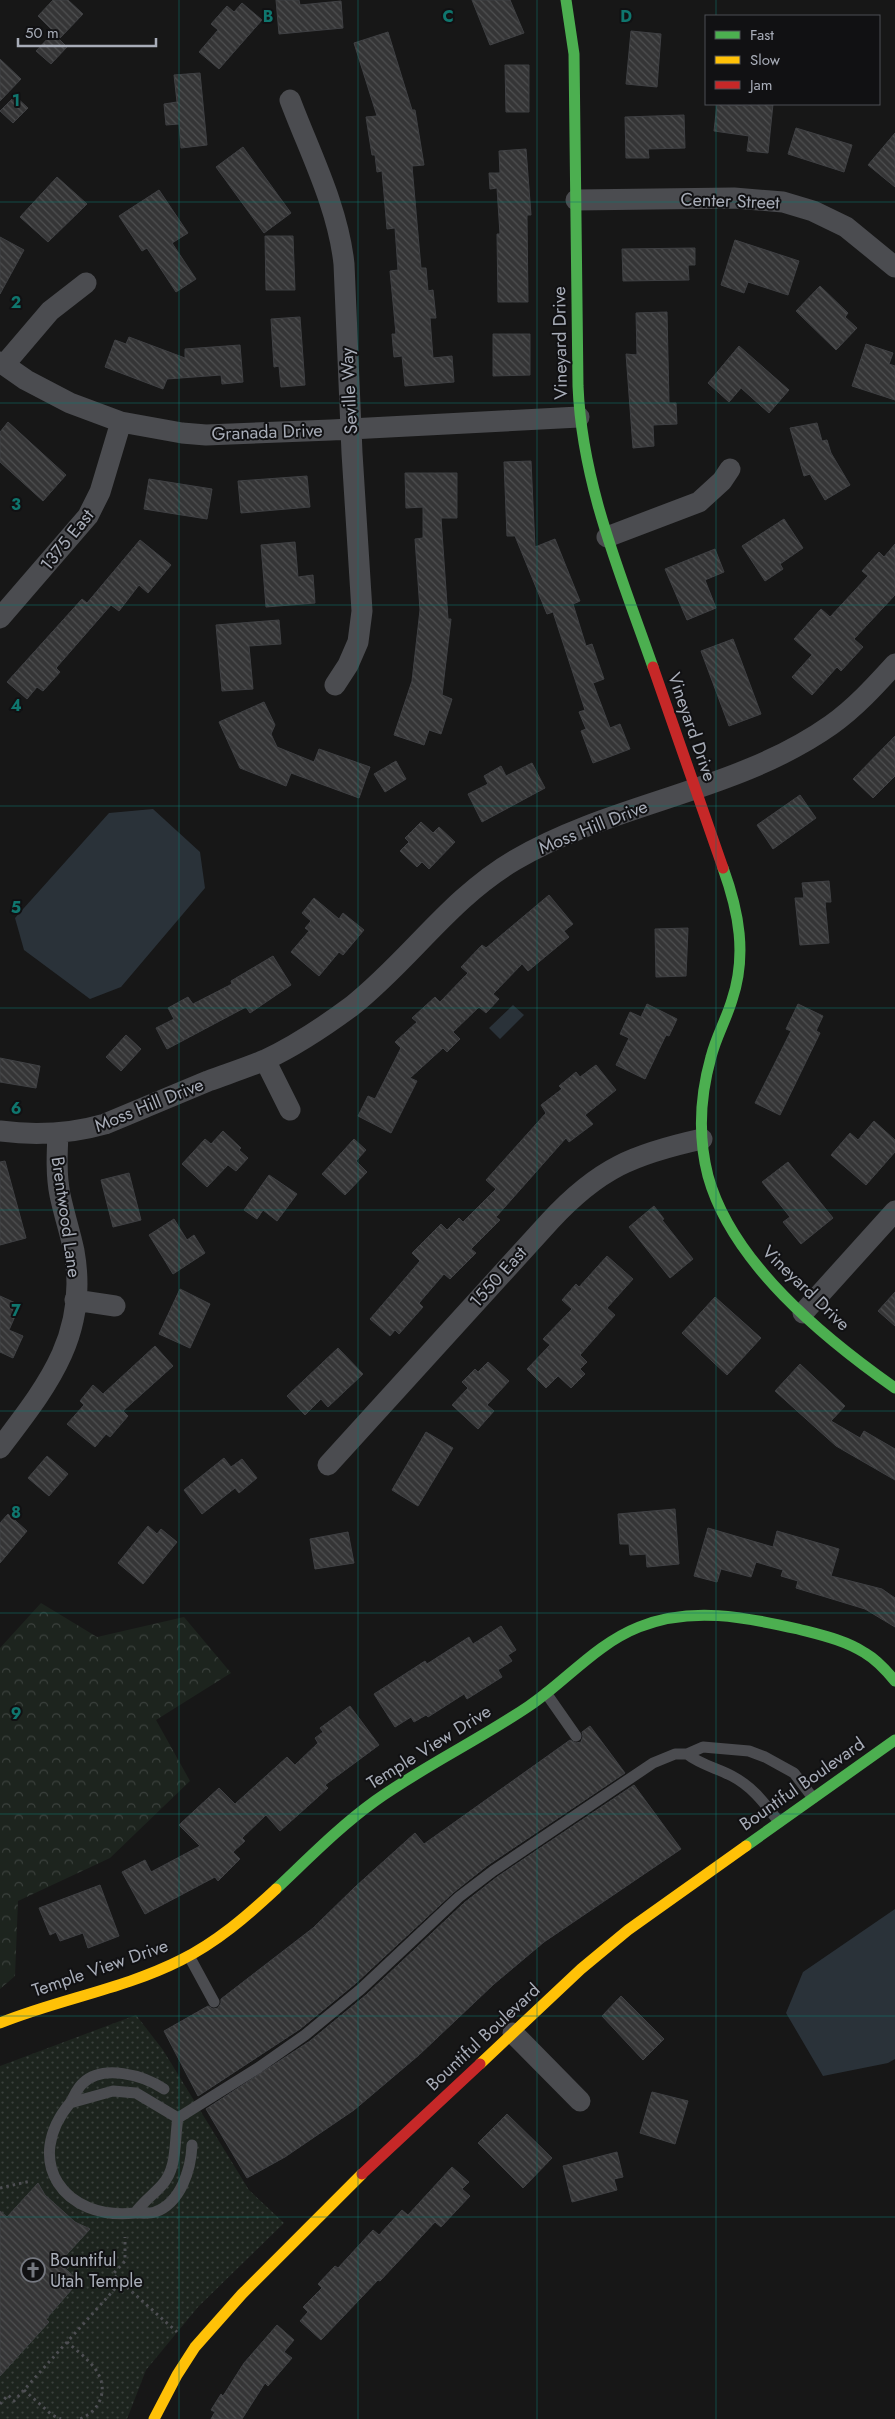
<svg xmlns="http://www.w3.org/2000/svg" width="895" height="2419" font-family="Jost,sans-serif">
<defs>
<pattern id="grass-dots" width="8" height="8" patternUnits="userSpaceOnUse" patternTransform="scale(1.25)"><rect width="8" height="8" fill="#1d241e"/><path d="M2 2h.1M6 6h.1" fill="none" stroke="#3b413d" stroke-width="1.8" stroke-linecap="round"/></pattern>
<pattern id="forest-crowns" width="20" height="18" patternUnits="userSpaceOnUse" patternTransform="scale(1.25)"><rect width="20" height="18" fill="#1d241e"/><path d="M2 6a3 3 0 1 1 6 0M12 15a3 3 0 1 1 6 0" fill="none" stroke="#3b413d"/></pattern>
<pattern id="building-back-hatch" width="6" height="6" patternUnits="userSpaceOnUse" patternTransform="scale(1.25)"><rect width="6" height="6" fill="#353536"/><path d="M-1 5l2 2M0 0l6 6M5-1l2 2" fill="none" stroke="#4f5051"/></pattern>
</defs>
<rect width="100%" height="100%" fill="#171717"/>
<path fill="url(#grass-dots)" d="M136 2015 163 2050 249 2190 284 2223 198 2307 146 2370 127 2419H0V2066Z"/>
<path fill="url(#forest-crowns)" d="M41 1603 97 1637 184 1617 231 1673 156 1720 190 1781 110 1858 18 1901 15 1976 0 1989V1648Z"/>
<path fill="#2a3239" d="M153 809 200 852 205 888 121 987 90 999 24 950 15 918 109 813Z
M513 1005 524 1015 500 1039 489 1028Z
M895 1909V2059L888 2063 823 2076 786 2013 803 1972Z"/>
<path fill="url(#building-back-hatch)" stroke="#3f4043" d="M53 0H68L83 14 60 38 38 16Z
M276 0H299L300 5 341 1 343 28 279 34Z
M472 0H510L524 33 490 45Z
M242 3 262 20 219 69 199 52 218 30 211 24 227 6 234 12Z
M631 31 661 34 657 87 626 84Z
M388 32 412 110H415L424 165 412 166 421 268H426L428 291 433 290 436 318H430L433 358 452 356 454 382 405 386 402 356 394 357 392 334H396L390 271 398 270 395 228 387 229 382 171 377 172 375 155H372L366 117 377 116 354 43Z
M53 33 67 47 51 64 36 51Z
M0 59 21 79 0 101Z
M505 65H529V112H506Z
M200 73 207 145 181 148 179 124 166 125 164 104 177 102 174 75Z
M15 96 28 108 13 123 0 111Z
M717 104 748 106 749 104H773L768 153 747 151 749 136 714 131Z
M684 115 685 148 648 149 649 158H626L625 117Z
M796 128 852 145 844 172 788 154Z
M895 133V187L868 165Z
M243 147 291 213 264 233 216 167Z
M526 149 531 215H527L528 302H498L497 234H500L497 188 490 189 489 173H500L499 151Z
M57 177 87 204 48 242 20 217Z
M159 190 188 233 172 243 196 279 176 292 147 248 142 251 119 216Z
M265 236H293L295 290H266Z
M0 237 24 250 0 294Z
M735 240 799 261 788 295 748 282 744 293 721 285Z
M695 248V265H688L689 280 623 281 622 249Z
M820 286 848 313 845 317 857 328 836 350 796 311Z
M667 312 669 403H676L677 424 653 425 654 446 633 448 626 354 637 355 636 313Z
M300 317 305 385 281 387 279 366 274 367 271 319Z
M493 334H530V375L493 376Z
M129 337 185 358V349L240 345 243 382 222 384 221 375 167 379 163 389 105 367 115 340 126 344Z
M866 344 893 353 889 364 895 366V400L852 386Z
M739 346 789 390 769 413 741 388 729 402 708 383Z
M8 422 66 475 43 501 0 462V432Z
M817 423 822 441 827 440 831 453 850 485 825 500 810 474 804 476 790 428Z
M531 461 535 547 555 539 580 601 573 604 586 646 592 644 604 679 593 683 610 728 620 724 630 749 593 763 581 731 586 729 579 712 585 710 553 612 547 614 515 536H507L504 462Z
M405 473H457V518H441L448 619H451L442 695 452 699 441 734 429 730 424 745 394 735 412 681 420 610 415 539 423 538V507L406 508Z
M307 476 310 507 241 513 238 481Z
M149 479 212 489 207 519 144 509Z
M784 519 803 548 780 564 783 569 765 581 742 546Z
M140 540 171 565 148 593 139 585 119 611 111 605 56 668 60 672 43 691 37 687 27 699 7 682 82 599 87 603Z
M295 542 298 577 313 575 315 603 266 607 261 545Z
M895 544V595L854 639 863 647 841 671 837 667 812 695 792 677 812 655 794 639 821 609 830 617 868 576 862 571 879 552 884 557Z
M715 549 724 572 705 580 716 608 687 620 665 569Z
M279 620 281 644 249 646 253 689 222 691 216 625Z
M733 639 761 714 729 726 701 651Z
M264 702 275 725 271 734 277 747 314 762 319 749 370 767 359 798 291 773 286 786 240 768 219 722Z
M895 736V776L873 798 853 779Z
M396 761 406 779 385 792 374 774Z
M532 763 545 788 482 822 468 794 488 784 484 776 501 766 506 776Z
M800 795 816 818 773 849 757 825Z
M421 822 433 833 439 827 455 842 429 869 422 862 417 867 400 851 409 842 405 838Z
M829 881 831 902H825L829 943 800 945 795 898H804L802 883Z
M549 895 573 924 564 931 569 937 528 971 522 964 493 994 499 999 486 1013 479 1007 453 1032 460 1039 447 1052 443 1048 410 1078 417 1081 391 1133 358 1116 368 1096 375 1099 401 1048 395 1042 417 1022 412 1018 435 997 440 1002 468 973 461 967 482 945 486 948Z
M314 898 339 919 343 913 364 930 343 955 339 952 319 976 291 952 309 931 305 928 311 921 302 913Z
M688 928 686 976 656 977 655 929Z
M273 956 291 985 250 1013 246 1007 167 1049 156 1028 174 1019 168 1008 188 997 193 1004 232 984 231 981Z
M647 1004 677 1019 669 1036 666 1035 645 1079 616 1065 629 1038 620 1034 630 1012 641 1017Z
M798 1004 823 1016 816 1031 820 1033 780 1115 755 1103 791 1031 786 1029Z
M126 1035 141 1049 121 1071 106 1057Z
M0 1058 40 1066 36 1088 0 1082Z
M596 1065 616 1090 585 1115 593 1124 569 1142 566 1138 496 1217 500 1220 471 1249 476 1253 450 1279 444 1274 419 1303 423 1307 399 1334 395 1330 390 1336 370 1319 420 1261 412 1253 441 1224 447 1230 459 1218 463 1222 496 1189 486 1180 546 1113 541 1105 562 1089 559 1086 576 1072 580 1077Z
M874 1121 895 1140V1152L866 1185 831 1155 850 1133 858 1140Z
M223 1131 241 1148 239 1150 248 1158 236 1171 228 1165 207 1187 182 1164 205 1139 211 1144Z
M354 1139 366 1150 356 1161 367 1172 345 1195 322 1174Z
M5 1161 26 1238 0 1245V1162Z
M788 1162 833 1218 801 1244 783 1222 790 1217 762 1182Z
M129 1173 141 1220 113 1227 101 1180Z
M269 1175 297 1194 277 1221 263 1210 257 1219 244 1210Z
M654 1206 664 1219 662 1220 693 1259 670 1278 629 1227Z
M174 1219 187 1240 194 1235 205 1253 173 1274 149 1235Z
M607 1256 633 1279 607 1308 615 1315 580 1355 587 1362 580 1369 585 1374 571 1388 558 1376 546 1388 527 1369 550 1345 543 1339 572 1309 562 1300 576 1284 579 1287Z
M180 1289 210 1304 190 1348 159 1334Z
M895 1292V1326L878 1311Z
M0 1296 20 1305 9 1330 23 1336 13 1358 0 1352Z
M715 1297 761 1338 727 1375 682 1333Z
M155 1346 173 1366 123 1411 128 1416 110 1437 106 1434 95 1447 67 1424 84 1405 80 1401 93 1385 103 1394Z
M338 1348 363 1374 328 1407 321 1399 305 1415 287 1396Z
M488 1362 509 1381 487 1405 494 1411 478 1429 452 1405 468 1388 462 1382 475 1369 478 1372Z
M800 1364 845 1406 831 1421 860 1438 864 1431 895 1449V1480L836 1446 775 1391Z
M426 1432 453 1448 418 1506 392 1490Z
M47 1456 68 1474 49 1496 28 1478Z
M224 1458 231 1467 242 1459 257 1478 239 1493 235 1488 202 1514 184 1490Z
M675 1509 679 1564 647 1567 646 1554 630 1555 629 1544H620L618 1514Z
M8 1514 27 1531 0 1563V1523Z
M148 1526 157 1534 161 1529 177 1542 143 1584 118 1563Z
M708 1528 773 1547 777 1531 839 1549 831 1576 882 1589 895 1598V1627L865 1609 796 1588 798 1581 781 1576 783 1570 756 1562 751 1577 721 1569 717 1582 694 1576Z
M348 1532 354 1563 315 1569 310 1539Z
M501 1626 516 1650 508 1655 512 1661 498 1670 502 1677 467 1699 464 1694 428 1717 426 1715 414 1722 411 1717 395 1727 374 1694 425 1661 427 1664 469 1637 473 1644Z
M350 1706 379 1745 325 1785 328 1788 280 1831 266 1815 242 1838 245 1841 233 1852 240 1859 218 1881 215 1877 145 1914 122 1872 145 1860 151 1872 200 1846 179 1825 195 1810 219 1788 235 1804 287 1757 295 1765 318 1743 315 1738 323 1732 320 1728Z
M590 1726 625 1773 488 1865 454 1892 356 1983 300 2029 198 2096 164 2031 208 2006 213 2009 218 2008 221 2003V1999L313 1928 355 1887 415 1833 424 1844 570 1740 576 1743 581 1742 583 1736 582 1732Z
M634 1785 681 1849 544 1942 494 1984 419 2055 354 2110 285 2157 247 2178 206 2109 310 2041 366 1995 464 1903 497 1877Z
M100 1885 119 1936 88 1948 83 1933 60 1941 56 1932 50 1935 39 1908Z
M621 1996 664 2039 643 2060 602 2016Z
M652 2092 688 2101 675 2144 640 2133Z
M507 2114 552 2158 523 2188 478 2143Z
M617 2152 623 2177 614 2179 617 2190 572 2202 563 2166Z
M452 2167 469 2182 462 2189 470 2196 441 2227 435 2222 380 2281 378 2280 321 2340 300 2321 308 2312 303 2307 322 2288 318 2284 335 2266 338 2268 373 2230 379 2235 402 2210 408 2215Z
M38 2183 45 2195 75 2222 90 2229 59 2263 79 2281 46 2319 49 2322 0 2376V2211L7 2217Z
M277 2325 294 2340 284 2352 292 2358 268 2386 265 2383 242 2419H211L215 2412 211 2410 221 2394 223 2396 244 2363Z"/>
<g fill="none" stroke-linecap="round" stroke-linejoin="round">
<path stroke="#4d4e52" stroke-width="3" stroke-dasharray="2.5 4" stroke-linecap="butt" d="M0 2188 31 2181
M121 2282 113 2274 125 2261V2237
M67 2342C84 2357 110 2374 100 2400 96 2410 89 2415 80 2419
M24 2390 52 2415 61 2419
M0 2404 8 2395 14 2401 121 2282 177 2332"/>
<path stroke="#4b4c50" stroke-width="11" d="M546 1693 576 1736
M687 1754C701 1765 717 1768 732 1776 753 1787 765 1804 779 1822
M189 1956 214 2002
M113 2091 136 2093 178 2118C174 2141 178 2167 162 2185 153 2195 143 2202 135 2213 64 2221 22 2161 70 2103Z
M70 2103C74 2097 77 2088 83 2083 103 2064 143 2075 164 2089
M178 2118 258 2068 305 2035 361 1989 459 1897 493 1871 653 1763 675 1754H687L703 1747 749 1751 765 1757 794 1773 813 1798
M135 2213C141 2213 150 2214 155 2212 181 2203 191 2169 192 2145"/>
<path stroke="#4b4c50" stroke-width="21" d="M290 100C310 153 338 207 344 264L352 453 362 611 358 642 348 665 335 685
M576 200 734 198 783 202 813 211 846 227 895 267
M0 362 26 380 70 403 121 422 182 433 206 435 331 430 579 417
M4 365 50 311 86 283
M607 537 699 502 722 481 730 469
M0 618 88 516 100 492 121 422
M265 1060 290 1110
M0 1131C36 1136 70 1134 105 1124 139 1110 174 1095 208 1081 227 1074 246 1068 265 1060 295 1046 325 1026 352 1006 410 960 450 898 515 860 614 802 736 792 831 725 855 708 875 686 895 664
M75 1300 115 1306
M803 1313 895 1211
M0 1448C47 1386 89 1335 74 1251 70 1232 64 1214 60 1195 56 1175 57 1154 58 1134
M328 1465 550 1221C599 1168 634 1154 702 1139
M513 2033 580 2101"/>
<path stroke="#4caf50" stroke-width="11" d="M566 0 574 54 578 386C582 485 621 575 653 667
M723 868C739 912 747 955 732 1000 726 1020 716 1037 711 1057 700 1096 698 1137 708 1176 732 1263 824 1338 895 1388
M746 1846 895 1740
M276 1889C308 1859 339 1827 375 1801 424 1766 479 1740 529 1706 566 1681 596 1644 639 1627 691 1606 745 1617 798 1629 821 1635 845 1640 865 1653 877 1660 886 1670 895 1681"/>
<path stroke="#ffc107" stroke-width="11" d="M0 2023C59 1999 124 1989 181 1960 217 1942 247 1916 276 1889
M480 2064 581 1969 628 1930 746 1846
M154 2419 177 2375 195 2347 242 2294 362 2174"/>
<path stroke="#c62828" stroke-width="11" d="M653 667 723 868
M362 2174 480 2064"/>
</g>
<path fill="none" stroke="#0f766e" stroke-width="1" stroke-opacity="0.55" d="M179 0V2419M358 0V2419M537 0V2419M716 0V16M716 104V2419M0 202H895M0 403H895M0 605H895M0 806H895M0 1008H895M0 1210H895M0 1411H895M0 1613H895M0 1814H895M0 2016H895M0 2217H895"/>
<defs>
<g id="church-ring" transform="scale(1.25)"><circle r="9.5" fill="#111113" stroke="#757880" stroke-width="1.5"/><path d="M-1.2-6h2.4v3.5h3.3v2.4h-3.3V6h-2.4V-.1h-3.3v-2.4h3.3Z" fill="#757880"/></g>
</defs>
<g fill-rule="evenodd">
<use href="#church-ring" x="33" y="2270"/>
</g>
<g text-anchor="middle" stroke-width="4" stroke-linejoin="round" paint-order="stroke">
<g font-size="18" fill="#a8adb8" stroke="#111113">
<text transform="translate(730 201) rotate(2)" y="6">Center Street</text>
<text transform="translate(560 343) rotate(-91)" y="6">Vineyard Drive</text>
<text transform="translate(349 391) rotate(-93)" y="6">Seville Way</text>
<text transform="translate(267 432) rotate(-2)" y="6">Granada Drive</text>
<text transform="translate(67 540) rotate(-51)" y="6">1375 East</text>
<text transform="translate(692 727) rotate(71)" y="6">Vineyard Drive</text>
<text transform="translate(593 827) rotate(-22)" y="6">Moss Hill Drive</text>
<text transform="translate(149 1105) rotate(-22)" y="6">Moss Hill Drive</text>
<text transform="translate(66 1217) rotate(82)" y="6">Brentwood Lane</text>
<text transform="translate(498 1277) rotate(-48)" y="6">1550 East</text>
<text transform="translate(806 1288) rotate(44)" y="6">Vineyard Drive</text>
<text transform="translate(429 1747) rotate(-32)" y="6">Temple View Drive</text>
<text transform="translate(802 1784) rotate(-35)" y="6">Bountiful Boulevard</text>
<text transform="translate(100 1968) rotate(-19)" y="6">Temple View Drive</text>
<text transform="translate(483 2037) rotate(-43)" y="6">Bountiful Boulevard</text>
</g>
<g font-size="18" fill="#a8adb8" stroke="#111113" text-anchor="start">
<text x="50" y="2266">Bountiful<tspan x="50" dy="21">Utah Temple</tspan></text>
</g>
</g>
<g font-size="16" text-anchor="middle" font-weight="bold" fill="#0f766e" stroke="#111113" stroke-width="4" stroke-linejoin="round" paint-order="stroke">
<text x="268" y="22">B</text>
<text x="448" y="22">C</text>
<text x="626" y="22">D</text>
<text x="16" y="106">1</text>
<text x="16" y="308">2</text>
<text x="16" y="510">3</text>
<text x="16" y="711">4</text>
<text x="16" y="913">5</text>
<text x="16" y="1114">6</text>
<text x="16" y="1316">7</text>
<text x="16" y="1518">8</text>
<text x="16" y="1719">9</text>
</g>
<rect x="705" y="15" width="175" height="90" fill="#111113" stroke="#4d4f55"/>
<rect x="715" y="31" width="25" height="8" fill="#4caf50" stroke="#4d4f55"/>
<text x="750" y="40" font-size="15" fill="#a8adb8">Fast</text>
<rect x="715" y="56" width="25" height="8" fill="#ffc107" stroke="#4d4f55"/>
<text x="750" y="65" font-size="15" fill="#a8adb8">Slow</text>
<rect x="715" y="81" width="25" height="8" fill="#c62828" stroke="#4d4f55"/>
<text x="750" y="90" font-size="15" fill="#a8adb8">Jam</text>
<path d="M18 38v8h138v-8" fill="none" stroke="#a8adb8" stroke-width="2.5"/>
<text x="25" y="38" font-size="15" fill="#a8adb8" stroke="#111113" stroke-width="4" paint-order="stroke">50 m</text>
</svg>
